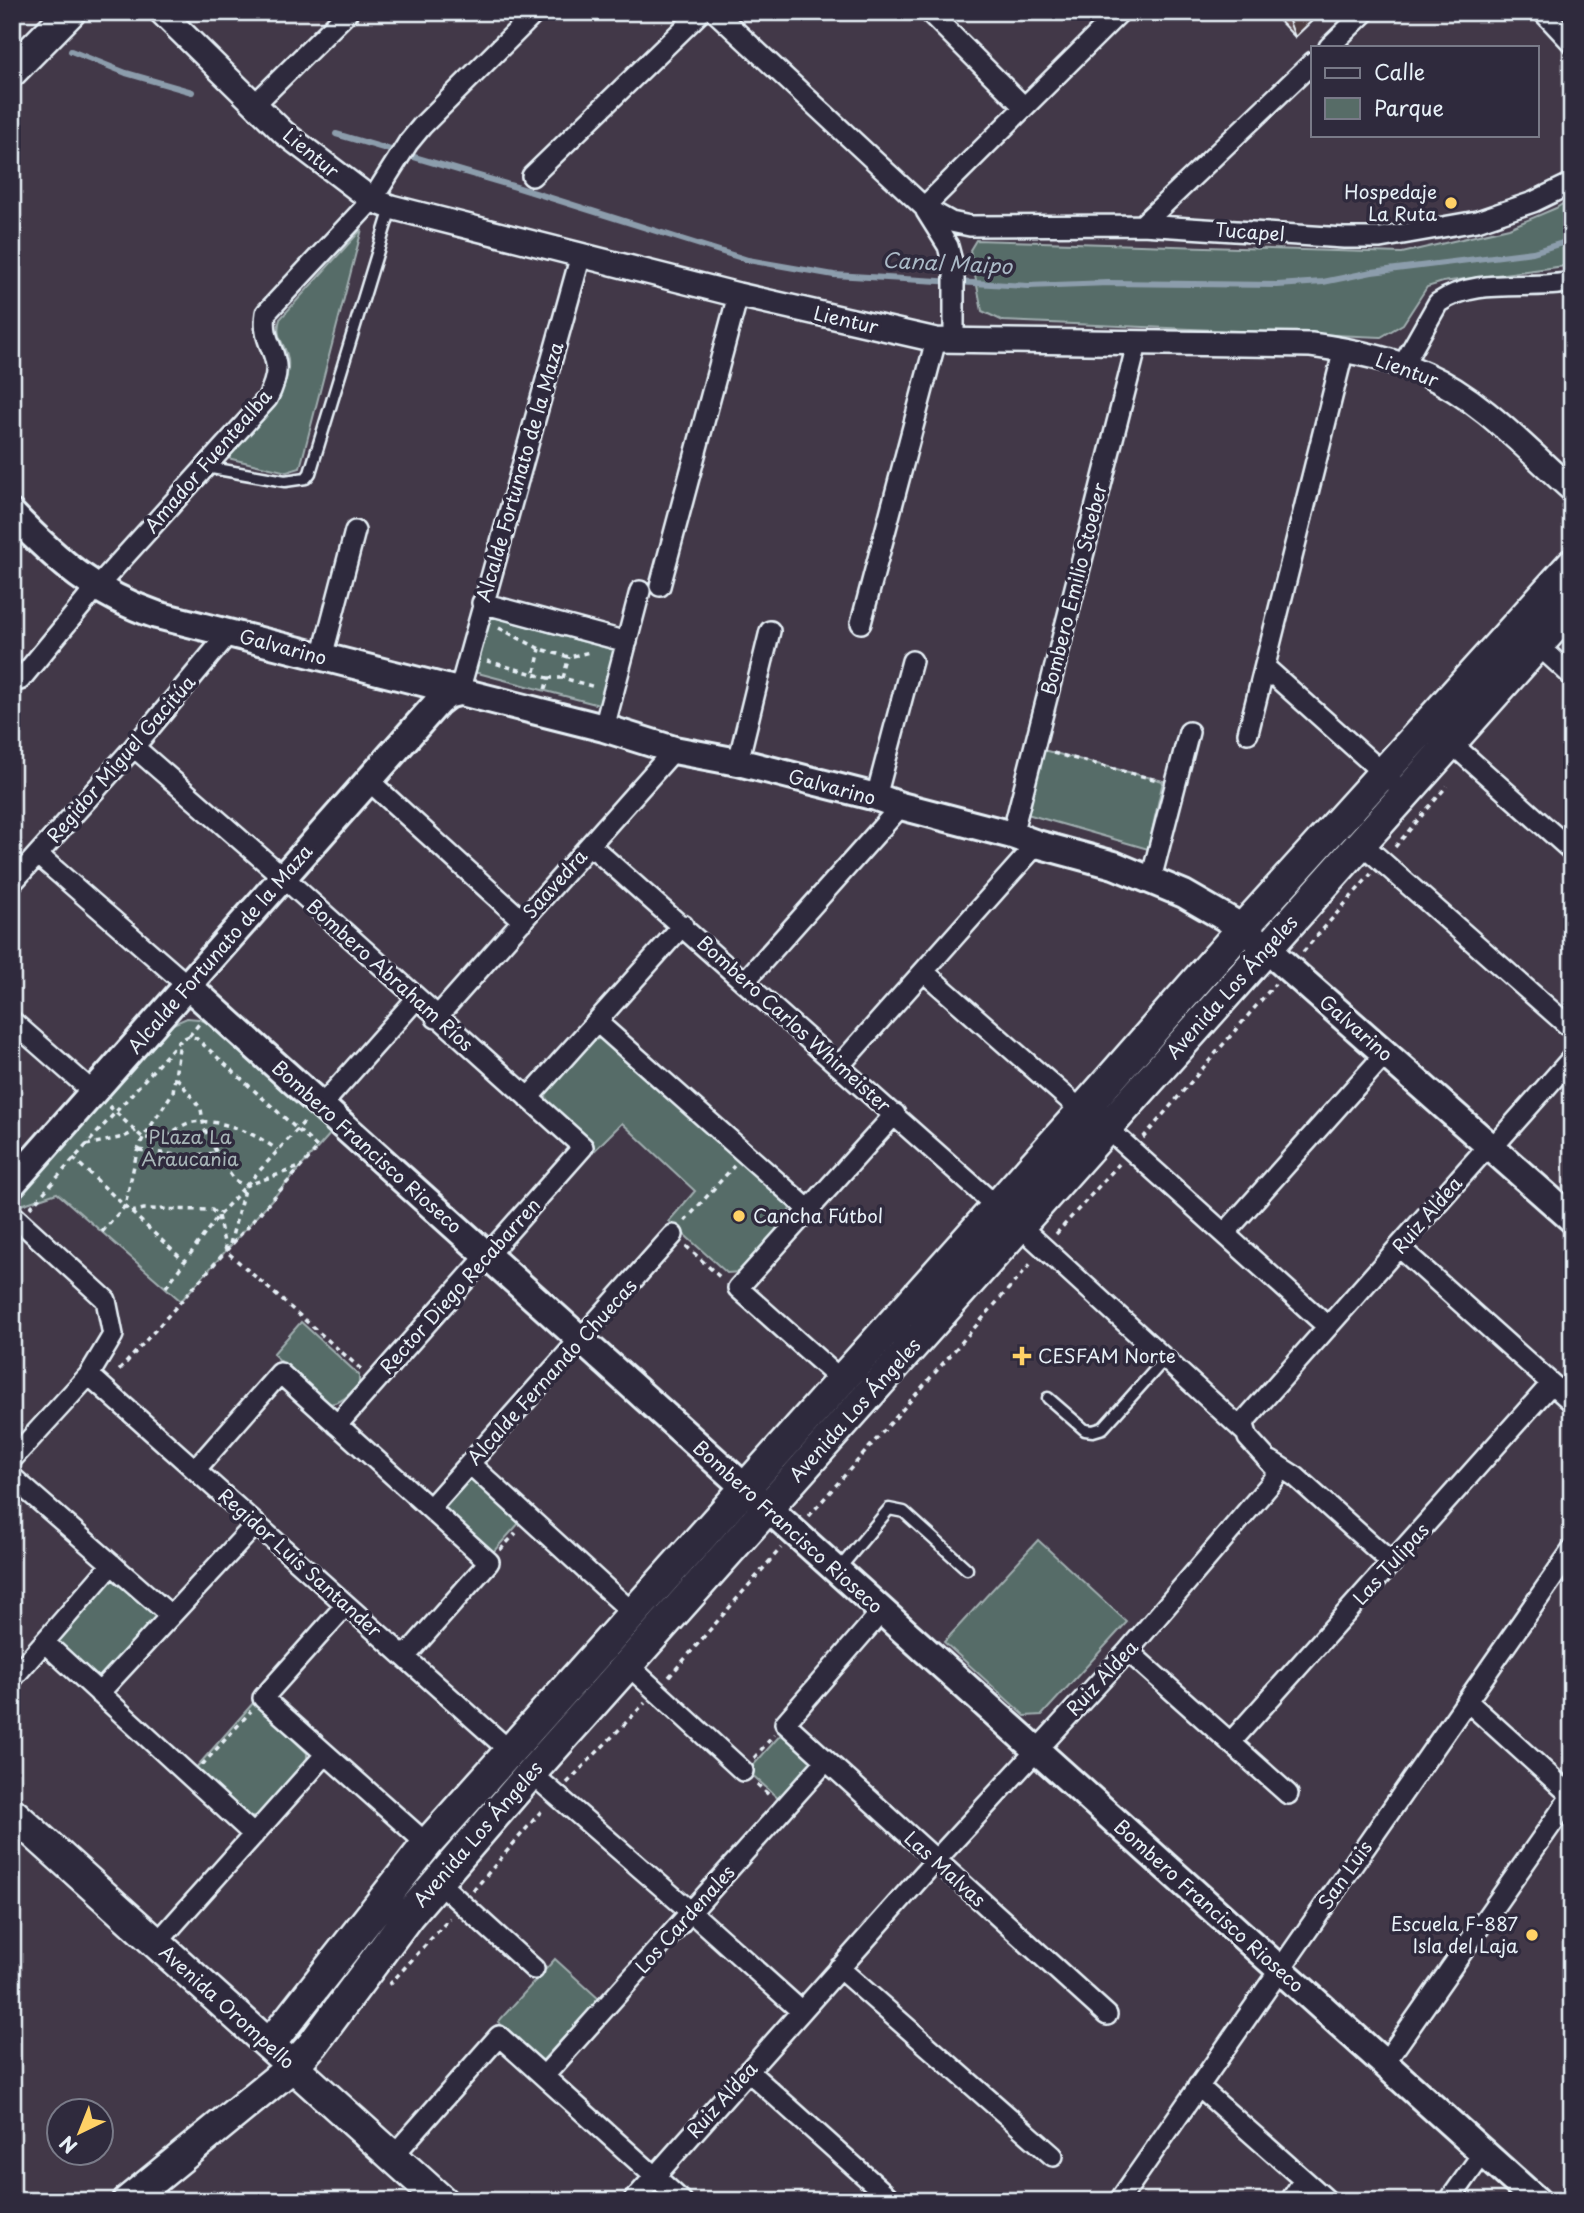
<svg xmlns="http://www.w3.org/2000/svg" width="1584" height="2213" font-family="'Playpen Sans',sans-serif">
<rect width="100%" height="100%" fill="#423848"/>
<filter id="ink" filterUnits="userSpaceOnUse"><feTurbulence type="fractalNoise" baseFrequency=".0143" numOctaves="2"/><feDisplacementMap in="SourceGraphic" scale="14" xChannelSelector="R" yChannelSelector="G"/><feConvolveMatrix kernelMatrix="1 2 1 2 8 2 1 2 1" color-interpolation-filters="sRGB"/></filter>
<g filter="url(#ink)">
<path fill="#576c67" stroke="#a0aeb0" stroke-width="2" d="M1572 198V265L1443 282 1427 287 1403 324 1381 337 1003 321 982 311 970 250 976 240 1402 253 1509 228 1556 208Z
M362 229 300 468 287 472 223 457C245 434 292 395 288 360 286 343 274 339 280 319Z
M490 616 614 650 599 705 474 672Z
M1043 750 1163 781 1148 849 1027 814Z
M187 1018 199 1019 211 1024 332 1132 181 1301 57 1193 21 1205 15 1199 173 1024Z
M605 1036 790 1201 789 1216 740 1272 727 1273 669 1221 695 1191 622 1123 595 1150 547 1107 546 1093 593 1041Z
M301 1322 359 1375V1384C350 1394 342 1404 327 1404L273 1354Z
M472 1477 521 1521 493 1552 444 1509Z
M1038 1540 1127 1622 1042 1715 1025 1716 944 1642Z
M120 1575 156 1609V1619L103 1679 95 1680 59 1645 60 1630 110 1577Z
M254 1702 307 1753V1764L259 1816 246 1818 194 1770Z
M785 1730 819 1760 782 1802 748 1771Z
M555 1959 599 1999 542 2061 498 2022Z"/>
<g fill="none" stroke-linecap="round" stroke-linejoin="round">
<path stroke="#8c9dac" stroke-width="6" d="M71 51 126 73 192 92
M336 134 516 187 748 260 834 275 1028 286 1109 283 1277 285 1323 282 1372 272 1533 252 1572 240"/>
<g stroke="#e8f1f8" stroke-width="15">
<path id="service" d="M206 467 285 481 306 478 310 473 391 208
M1048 1398 1085 1430 1093 1431 1103 1428 1164 1360
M839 1569 889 1509 904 1512 967 1569"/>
</g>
<g stroke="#e8f1f8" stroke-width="24">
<path id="minor" d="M715 12 924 207 951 222 970 226 1142 225 1344 238H1380L1477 221 1533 202 1572 183
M929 12 1024 107
M1543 12 1572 43
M1329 47 1365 12
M255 104 348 12
M532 176 701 12
M924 207 1120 12
M926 211 948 246 954 269V340
M1142 225 1313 62
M1403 365 1438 303C1476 276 1529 291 1572 282
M660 586 738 295
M482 603 627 642
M861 623 936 340
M1538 645 1572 676
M322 657 355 531
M1265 667 1392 781
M20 680 96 588 267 399C291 353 260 352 266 313L372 200 408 143 422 126 536 12
M459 692 581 255
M604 728 640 591
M1248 733 1344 349
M1451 743 1572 851
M134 747 283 877 583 1147 337 1425
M738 762 770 631
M368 780 523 921
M876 797 912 661
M1012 835 1137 344
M1361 843 1572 1029
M590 845 996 1206
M38 855 187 985
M1151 879 1189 732
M12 883 134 747 229 633
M924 972 1082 1111
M745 981 901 806
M436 1018 674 750
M12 1021 94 1093
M597 1022 809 1210
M840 1065 1037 844
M528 1098 683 925
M321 1106 417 998
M1107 1128 1328 1327
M1492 1148 1572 1058
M12 1214 106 1300 113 1335 89 1375 12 1459
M1020 1226 1245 1432
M1225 1233 1385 1054
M1399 1247 1572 1402
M89 1375 511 1752
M841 1380 738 1288 895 1114
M1271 1461 1296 1477 1392 1563
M470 1464 634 1614
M195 1470 280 1373 489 1562 405 1657
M12 1477 170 1615
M430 1508 673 1235
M346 1605 263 1698 427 1844
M882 1611 785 1723 1107 2015
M44 1642 254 1835
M1128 1651 1288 1794
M628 1665 743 1771
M12 1679 112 1564
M99 1693 256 1524
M1467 1701 1572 1796
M1230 1743 1551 1384
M531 1773 691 1912 801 2011
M437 1881 534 1969
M157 1943 325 1755
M839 1968 1053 2156
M1384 2064 1572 1795
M748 2071 893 2201
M544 2076 826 1761
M1198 2086 1328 2201
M393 2156 499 2036 682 2201
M633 2201 935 1861 1128 1651 1272 1482 1276 1476V1469L1248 1438 1244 1425 1247 1418 1489 1145
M1119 2201 1572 1550
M1290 2201 1304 2180
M1449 2201 1483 2153"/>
</g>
<g stroke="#e8f1f8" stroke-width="28">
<path id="tertiary" d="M161 12 284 133 372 200 391 207 738 295 936 340 1311 345C1349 350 1390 358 1425 374 1481 399 1526 449 1572 490"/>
</g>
<g stroke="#e8f1f8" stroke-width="32">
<path id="secondary" d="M12 514C59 562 93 593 157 615L604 728 674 750 738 762 876 797 901 806 1012 835 1037 844 1114 865 1184 894 1243 928 1572 1219
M187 985 1537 2201
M12 1184 438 702 447 695 459 692"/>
</g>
<g stroke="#e8f1f8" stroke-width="35">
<path id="primary" d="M12 71 70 12
M12 1813 442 2201
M269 2045 427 1844 1082 1111 1243 928 1572 564
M128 2201 293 2066 313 2044 408 1916 531 1773 1572 607"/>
</g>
<path stroke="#e8f1f8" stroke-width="3.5" stroke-dasharray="5 5" stroke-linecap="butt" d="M499 628 540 649 569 657 590 652
M487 661 548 678 545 690
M535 672 540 649
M548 678H563L595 687
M563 678 569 657
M1053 753 1157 780
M1395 847 1447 786
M1303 952 1371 874
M189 1036 199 1024
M177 1078 201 1109 204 1128 221 1161 234 1180 245 1186
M109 1106 143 1138C148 1138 155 1139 160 1138 170 1136 179 1126 189 1123 215 1116 258 1134 277 1150
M1143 1138 1275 984
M86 1145 124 1137 136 1131
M139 1150 184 1156 217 1153
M73 1158 184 1261
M30 1208 180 1040 189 1036 196 1038 318 1148 116 1374
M131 1212 144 1209 212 1210 218 1216 226 1251 362 1370
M685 1221 734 1166
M102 1232 125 1206 137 1152 143 1138 173 1092 180 1041
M1056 1234 1119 1164
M230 1244 245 1186 300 1167
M686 1246 722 1279
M166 1287 218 1216 304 1122
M809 1516 1033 1261
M500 1550 516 1533
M669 1677 781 1548
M754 1758 774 1735
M202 1765 251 1711
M567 1783 645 1703
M757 1784 769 1795
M473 1891 543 1809
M389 1985 450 1918"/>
<use href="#service" stroke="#2f2a3d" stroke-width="10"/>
<use href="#minor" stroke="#2f2a3d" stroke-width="19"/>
<use href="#tertiary" stroke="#2f2a3d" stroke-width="23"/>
<use href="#secondary" stroke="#2f2a3d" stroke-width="26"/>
<use href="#primary" stroke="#2f2a3d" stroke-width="30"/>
</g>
<path fill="#604d53" stroke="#e8f1f8" stroke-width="2" d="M1271 12H1321L1295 37Z"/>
<path fill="#4e3e43" stroke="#e8f1f8" stroke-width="2" d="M1287 12H1321L1295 37 1286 13Z"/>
</g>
<g fill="#ffd166" stroke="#2f2a3d" stroke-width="2.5">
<circle cx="1451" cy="203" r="7"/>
<circle cx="739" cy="1216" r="7"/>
<path d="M1018.5 1345.5h7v7h7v7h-7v7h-7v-7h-7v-7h7z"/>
<circle cx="1532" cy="1935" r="7"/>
</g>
<g text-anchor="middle" stroke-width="7" stroke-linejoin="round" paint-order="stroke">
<g font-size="19" fill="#e8f1f8" stroke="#2f2a3d">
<text transform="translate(311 153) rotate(39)" y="7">Lientur</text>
<text transform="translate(1250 232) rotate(4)" y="7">Tucapel</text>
<text transform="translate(846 320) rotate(13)" y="7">Lientur</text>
<text transform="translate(1407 370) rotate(20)" y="7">Lientur</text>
<text transform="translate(208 461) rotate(-49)" y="7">Amador Fuentealba</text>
<text transform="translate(520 472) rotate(-74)" y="7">Alcalde Fortunato de la Maza</text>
<text transform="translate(1074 589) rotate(-76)" y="7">Bombero Emilio Stoeber</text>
<text transform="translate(283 647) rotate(15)" y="7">Galvarino</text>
<text transform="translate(121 759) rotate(-49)" y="7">Regidor Miguel Gacitúa</text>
<text transform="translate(832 787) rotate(15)" y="7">Galvarino</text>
<text transform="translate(555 884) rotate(-48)" y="7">Saavedra</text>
<text transform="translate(220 949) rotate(-49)" y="7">Alcalde Fortunato de la Maza</text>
<text transform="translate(390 975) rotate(42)" y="7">Bombero Abraham Ríos</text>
<text transform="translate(1232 987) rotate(-48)" y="7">Avenida Los Ángeles</text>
<text transform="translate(794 1024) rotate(42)" y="7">Bombero Carlos Whimeister</text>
<text transform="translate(1356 1028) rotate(41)" y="7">Galvarino</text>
<text transform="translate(367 1147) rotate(42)" y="7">Bombero Francisco Rioseco</text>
<text transform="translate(1427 1215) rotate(-49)" y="7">Ruiz Aldea</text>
<text transform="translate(460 1286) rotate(-48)" y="7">Rector Diego Recabarren</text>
<text transform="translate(552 1372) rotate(-48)" y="7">Alcalde Fernando Chuecas</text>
<text transform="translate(855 1410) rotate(-48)" y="7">Avenida Los Ángeles</text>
<text transform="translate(788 1527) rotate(42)" y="7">Bombero Francisco Rioseco</text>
<text transform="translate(300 1563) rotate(42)" y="7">Regidor Luis Santander</text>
<text transform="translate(1391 1564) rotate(-48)" y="7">Las Tulipas</text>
<text transform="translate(1102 1678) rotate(-47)" y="7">Ruiz Aldea</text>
<text transform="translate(478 1834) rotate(-49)" y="7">Avenida Los Ángeles</text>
<text transform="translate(945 1869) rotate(42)" y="7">Las Malvas</text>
<text transform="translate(1345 1875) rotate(-55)" y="7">San Luis</text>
<text transform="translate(1209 1906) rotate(42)" y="7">Bombero Francisco Rioseco</text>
<text transform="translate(685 1919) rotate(-48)" y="7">Los Cardenales</text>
<text transform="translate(227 2007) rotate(42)" y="7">Avenida Orompello</text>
<text transform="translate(722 2100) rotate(-48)" y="7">Ruiz Aldea</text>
</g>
<g font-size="19" fill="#e8f1f8" stroke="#2f2a3d" text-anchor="end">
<text x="1437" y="199">Hospedaje<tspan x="1437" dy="22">La Ruta</tspan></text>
<text x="753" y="1223" text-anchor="start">Cancha Fútbol</text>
<text x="1038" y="1363" text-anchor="start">CESFAM Norte</text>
<text x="1518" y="1931">Escuela F-887<tspan x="1518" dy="22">Isla del Laja</tspan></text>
</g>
<g font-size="19" fill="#a7b5b7" stroke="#2f2a3d">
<text x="190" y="1144">PLaza La<tspan x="190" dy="22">Araucania</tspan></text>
</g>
<g font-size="21" font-style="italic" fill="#aab9c6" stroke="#2f2a3d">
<text transform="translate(947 264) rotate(3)" y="7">Canal Maipo</text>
</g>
</g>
<rect width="1584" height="2213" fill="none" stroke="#2f2a3d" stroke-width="42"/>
<rect x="21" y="21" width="1542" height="2171" fill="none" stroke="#e8f1f8" stroke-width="2.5" filter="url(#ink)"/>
<rect x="1311" y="46" width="228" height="91" fill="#2f2a3d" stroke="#797a88" stroke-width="2"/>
<rect x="1325" y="68" width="35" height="10" fill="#2f2a3d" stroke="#797a88" stroke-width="2"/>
<text x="1374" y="80" font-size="21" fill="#e8f1f8">Calle</text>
<rect x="1325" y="98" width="35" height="21" fill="#576c67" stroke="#797a88" stroke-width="2"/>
<text x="1374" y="116" font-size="21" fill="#e8f1f8">Parque</text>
<g transform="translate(80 2132) rotate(223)"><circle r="33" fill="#2f2a3d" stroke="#797a88" stroke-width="2"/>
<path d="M0-5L12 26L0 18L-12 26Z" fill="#ffd166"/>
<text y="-10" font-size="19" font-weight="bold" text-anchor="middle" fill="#e8f1f8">N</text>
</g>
</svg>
